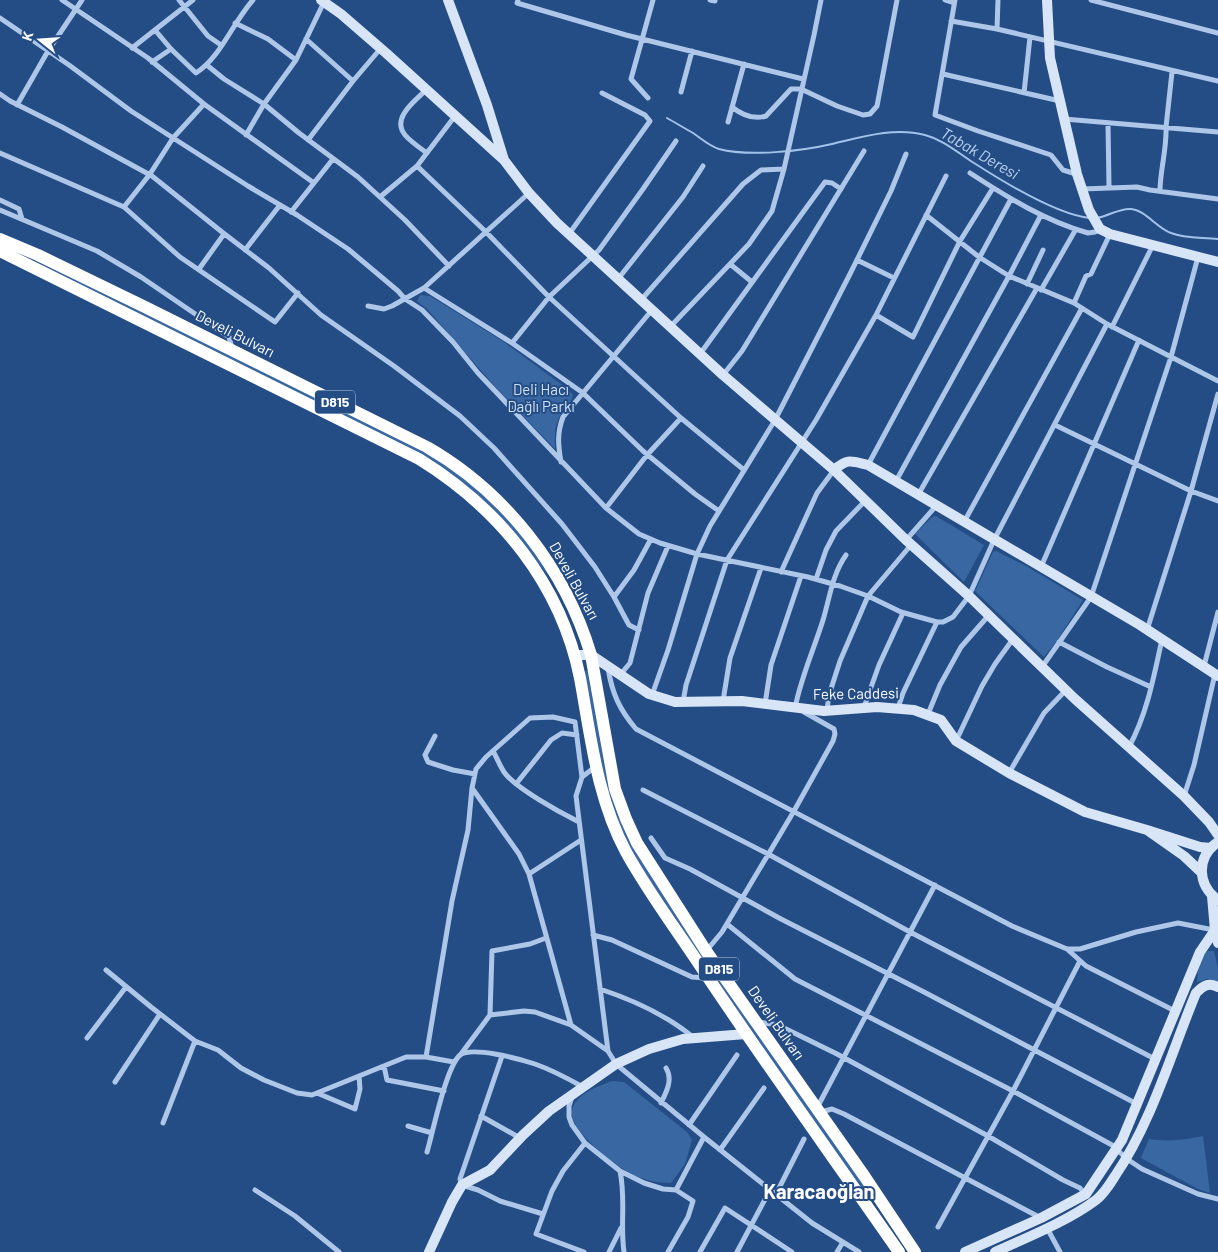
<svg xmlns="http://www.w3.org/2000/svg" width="1218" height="1252" font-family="Barlow,sans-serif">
<rect width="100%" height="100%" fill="#244d86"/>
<path fill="#3867a2" d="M2 245 183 332 430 455C462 476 493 500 518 530 529 544 539 560 549 574L548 575 498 515 454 476Z
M420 295 430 296 504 342 569 390 573 395C571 406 562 411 558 420 554 429 555 439 555 449L498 390 428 310 417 301Z
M936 516 984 545 964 582 915 534 932 517Z
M996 551 1026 566 1083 600 1056 642 1044 657 975 591 993 552Z
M584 671H589L604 765 611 792 879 1207 855 1179 764 1052 634 857 606 793Z
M1208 951H1214L1218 968V983L1207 979 1197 982C1198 972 1198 957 1208 951Z
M612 1081 624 1082 687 1132 692 1140 685 1164 671 1183C658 1183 642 1180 630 1173 615 1165 567 1129 572 1110 576 1094 598 1086 612 1081Z
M1203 1136 1210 1193 1198 1189 1141 1158 1149 1139C1169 1142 1184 1140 1203 1136Z"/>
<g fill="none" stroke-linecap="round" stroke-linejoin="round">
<path stroke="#a2c2ea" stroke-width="2" d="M667 118C676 123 684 128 693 133 702 139 709 146 719 149 749 157 802 151 832 144 862 137 894 127 925 135 944 140 958 153 974 163 1002 181 1057 215 1090 218
M1097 218C1109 216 1119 208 1131 209 1145 210 1157 228 1171 233 1186 239 1202 237 1218 239"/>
<path stroke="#aec7e9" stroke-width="5" d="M62 0 148 58 204 104 314 183
M179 0 208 36 221 45
M518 0 517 3 626 35 803 79
M710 0 715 1
M945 0 954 3
M955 0 935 115 978 131 1051 155 1063 170 1076 174
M1091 0 1218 33
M0 18 69 65 131 111 248 186 297 215 348 249 398 291 405 299 422 310 453 342 478 373 606 508 639 534 660 543 697 554 808 577 840 586 868 596 901 612 937 622H943L953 617 969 596 994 540 1107 324
M951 21 997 29 1218 81
M235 23 268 39 296 60
M997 29 998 0
M155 30 171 49 196 73C221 57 233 22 253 0
M306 39 353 81
M132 48 193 0
M152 62 171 49
M208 66 224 79 264 104 299 133 358 177 405 220 449 266
M943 74 1060 101
M426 90C415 101 391 118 405 135 411 142 420 148 427 153
M681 92 692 51
M1024 93 1030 37
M0 94 10 101 62 127 152 176 222 232 269 268 321 315 394 366 460 416 494 448 562 524 595 567 614 597
M648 98 631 79 653 0
M17 105 48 51 82 0
M732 107C742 115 753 120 766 116L791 89H801L837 106 863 115 870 114 877 106 897 0
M1064 119 1218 132
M728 122 744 64
M1108 123 1109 187
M246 135 264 104 296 60 325 0
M308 140 353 81 381 48
M0 153 124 207 180 257 275 322 298 293
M417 166 486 232 549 297 681 418 744 470
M970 173C1007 197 1045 221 1088 233L1095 232 1100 229
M1082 189 1137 187 1150 190 1218 199
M1160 191C1160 170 1167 149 1166 127L1172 72
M380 197 417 166 455 116
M0 200 19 209 22 219
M124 207 150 174 173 138 204 104
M0 210 97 251 141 277 229 337 232 348
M291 212 333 159
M926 215 979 257 1009 276 1074 303 1107 324 1218 381
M569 234 650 121 645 115 602 93
M245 250 280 205
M857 260 894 278
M730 264 752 282
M199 269 224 234
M618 279 683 197 703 166
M1027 284 1043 250
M424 288 512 343 583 393 643 451 695 494 719 511
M1041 290 1076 229
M641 300 743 184 761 170 784 169
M1074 303 1086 276 1091 274 1110 234
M368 306 384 309 392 306 424 288 529 193
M876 315 913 337 960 241 993 188
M670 327 749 244 772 211 784 169 814 35 821 0
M1112 327 1153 245
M512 343 549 297 599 250 643 189 676 141
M700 354 825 182 832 183 841 189
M723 375 742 351 864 151
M1055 425 1191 491 1218 501
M561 462C558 445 557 433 563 417L652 310
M868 465 1011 199
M896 481 1009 276 1041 215
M918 495 1037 288
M606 508 647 455 681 418
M964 522 1082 308
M906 540 936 506
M1041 567 1139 340
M781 572 817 493 834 470
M816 579 826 550 836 531 865 501
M639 630 629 625 614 597 634 570 651 539
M1147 630 1191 491 1218 394
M1059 642 1107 667 1151 687
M1204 666 1218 612
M1042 667 1091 597 1171 357 1198 257
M608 668C612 693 619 709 636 729L1012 926 1067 949H1080L1136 932 1178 923 1214 930
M620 675 630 663 648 593 668 546
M652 695 668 650 697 554 710 526 775 420 850 274 891 191 906 154
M723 701 730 658 761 568
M683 702 686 685 727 560 816 420 876 315 946 176
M765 704 771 665 801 576
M864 707 879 665 903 613
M795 708C801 677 814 649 823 620 830 597 832 575 846 555
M898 708 903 693 937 622
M827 710 829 695 840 661 868 596 911 545
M928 714 940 685 961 647 989 615
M435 736 425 755 428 762 453 770 475 774
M956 741 982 686 995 664 1013 639
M1129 747C1147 714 1154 676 1162 639
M493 751C497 758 500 766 504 772 515 788 561 813 579 822
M595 767 582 777 576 796 608 1051 616 1064 704 1137 812 1223 859 1252
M1009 773 1044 713 1066 690
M516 784 551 740 562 733 577 735
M472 788 519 854 529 874 571 1025 608 1051
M643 790 768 854 910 932 1155 1059
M1184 796 1194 765 1215 674
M651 838 665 858 690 869 781 919 924 992 1137 1104
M529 874 581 840
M727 924 795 979 1013 1091 1112 1145 1127 1159 1142 1169 1198 1194 1218 1199
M593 935 612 940 692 977 706 978
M1067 949 1086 966 1175 1011
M707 950 722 932 794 811 833 741 835 734 834 729 804 712
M106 970 151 1007 195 1041 218 1050 241 1068 264 1080 297 1093 312 1095 406 1057H426L454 1062
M600 989C633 1000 668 1016 694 1038
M490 1015 524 1011 535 1012 571 1025
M758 1022 778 1025 837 1054 988 1136 1063 1180 1080 1188 1085 1194
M87 1038 126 987
M461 1054 490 1015 492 951 530 944 546 938
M502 1056 460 1179 462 1185 478 1190 500 1201 543 1214
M426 1057 452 901 468 830 472 788 476 769 486 757 530 718 553 717 575 722 582 777
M384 1066 387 1080 444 1091
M115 1082 160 1014
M317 1093 355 1109 360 1089 359 1076
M572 1097 569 1106V1117L572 1125 585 1143 620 1171 644 1183 663 1189 676 1190 693 1201 688 1217 668 1252
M661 1103C667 1091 673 1079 666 1068
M818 1106 935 885
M821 1112 832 1109 844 1114 1041 1218
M481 1116 520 1138
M163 1123 195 1041
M689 1125 737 1055
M408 1126 432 1133
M720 1150 764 1088
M427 1152C433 1132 446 1067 460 1055 472 1046 520 1059 535 1064 552 1070 567 1078 583 1087
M620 1171C626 1199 620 1224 624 1252
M255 1190 295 1216 339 1252
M676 1190 704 1137
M776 1194 804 1139
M938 1227 1013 1091 1080 961
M1047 1228 1060 1252
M584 1252 536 1234 552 1191 563 1171 585 1143
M609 1252 621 1228
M700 1252 725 1208 792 1252
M737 1252 770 1190
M837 1252 843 1242"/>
<path stroke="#d8e5f7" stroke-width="10" d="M321 0 341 14 386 53 504 160 529 193 557 223 723 375 834 470 906 540 969 596 1075 699 1184 796 1209 822 1218 835
M448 0 487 105 504 160
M1047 0 1050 58 1077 174 1089 210 1100 229 1110 234 1218 262
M834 470C848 458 851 461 868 465L1140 625 1218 676
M575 655H591L649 694 675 702 742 701 824 711 877 707 914 710 941 720 956 741 1009 773 1085 812 1147 830
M1218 842C1196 857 1197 885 1218 900
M1201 872 1184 856 1147 830 1200 847 1211 848
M1212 896 1215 930 1218 943
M429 1252 452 1202 462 1185 490 1170 523 1135 549 1111 616 1064 649 1049 683 1039 746 1034
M965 1252 1041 1218 1086 1194 1122 1140 1200 952 1215 930
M995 1252C1028 1237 1068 1221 1096 1200 1104 1194 1110 1184 1115 1176 1152 1122 1171 1053 1196 993 1203 986 1208 982 1218 987"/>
<path stroke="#fff" stroke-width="12" d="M0 239 38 255 145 307 427 447C505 492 565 568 591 655L615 789 626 819 637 843 706 951 865 1177 915 1252
M0 251 419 459C500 509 561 584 580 678 591 738 597 798 626 852 648 892 676 929 701 967 765 1063 833 1157 899 1252"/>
</g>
<g text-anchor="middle" stroke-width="4" stroke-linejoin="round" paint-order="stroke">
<g fill="#244d86" stroke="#bdcadb" stroke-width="1">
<rect x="315" y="390.5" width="40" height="23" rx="4"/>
<rect x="699" y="957.5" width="40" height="23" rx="4"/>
</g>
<g font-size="14" font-weight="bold" fill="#fff">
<text x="335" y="407">D815</text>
<text x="719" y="974">D815</text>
</g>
<g font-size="15" fill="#fff" stroke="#244d86">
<text transform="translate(235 334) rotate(27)" y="5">Develi Bulvarı</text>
<text transform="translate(574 581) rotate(61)" y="5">Develi Bulvarı</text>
<text transform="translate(856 694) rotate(-1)" y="5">Feke Caddesi</text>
<text transform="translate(776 1023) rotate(55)" y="5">Develi Bulvarı</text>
</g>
<g font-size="15" fill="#d2e2f7" stroke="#244d86">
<text x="541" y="395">Deli Hacı<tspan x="541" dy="17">Dağlı Parkı</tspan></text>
</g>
<g font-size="16" font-style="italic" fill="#b9d2f0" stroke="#244d86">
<text transform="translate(980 153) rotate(30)" y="6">Tabak Deresi</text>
</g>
<g font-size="20" font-weight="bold" fill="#fff" stroke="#244d86">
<text x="819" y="1199">Karacaoğlan</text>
</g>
</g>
<g transform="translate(40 40) rotate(287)" stroke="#244d86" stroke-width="4" paint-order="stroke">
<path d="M0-4L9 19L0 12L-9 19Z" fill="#ffffff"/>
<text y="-8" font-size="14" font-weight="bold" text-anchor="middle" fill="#ffffff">K</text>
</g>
</svg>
